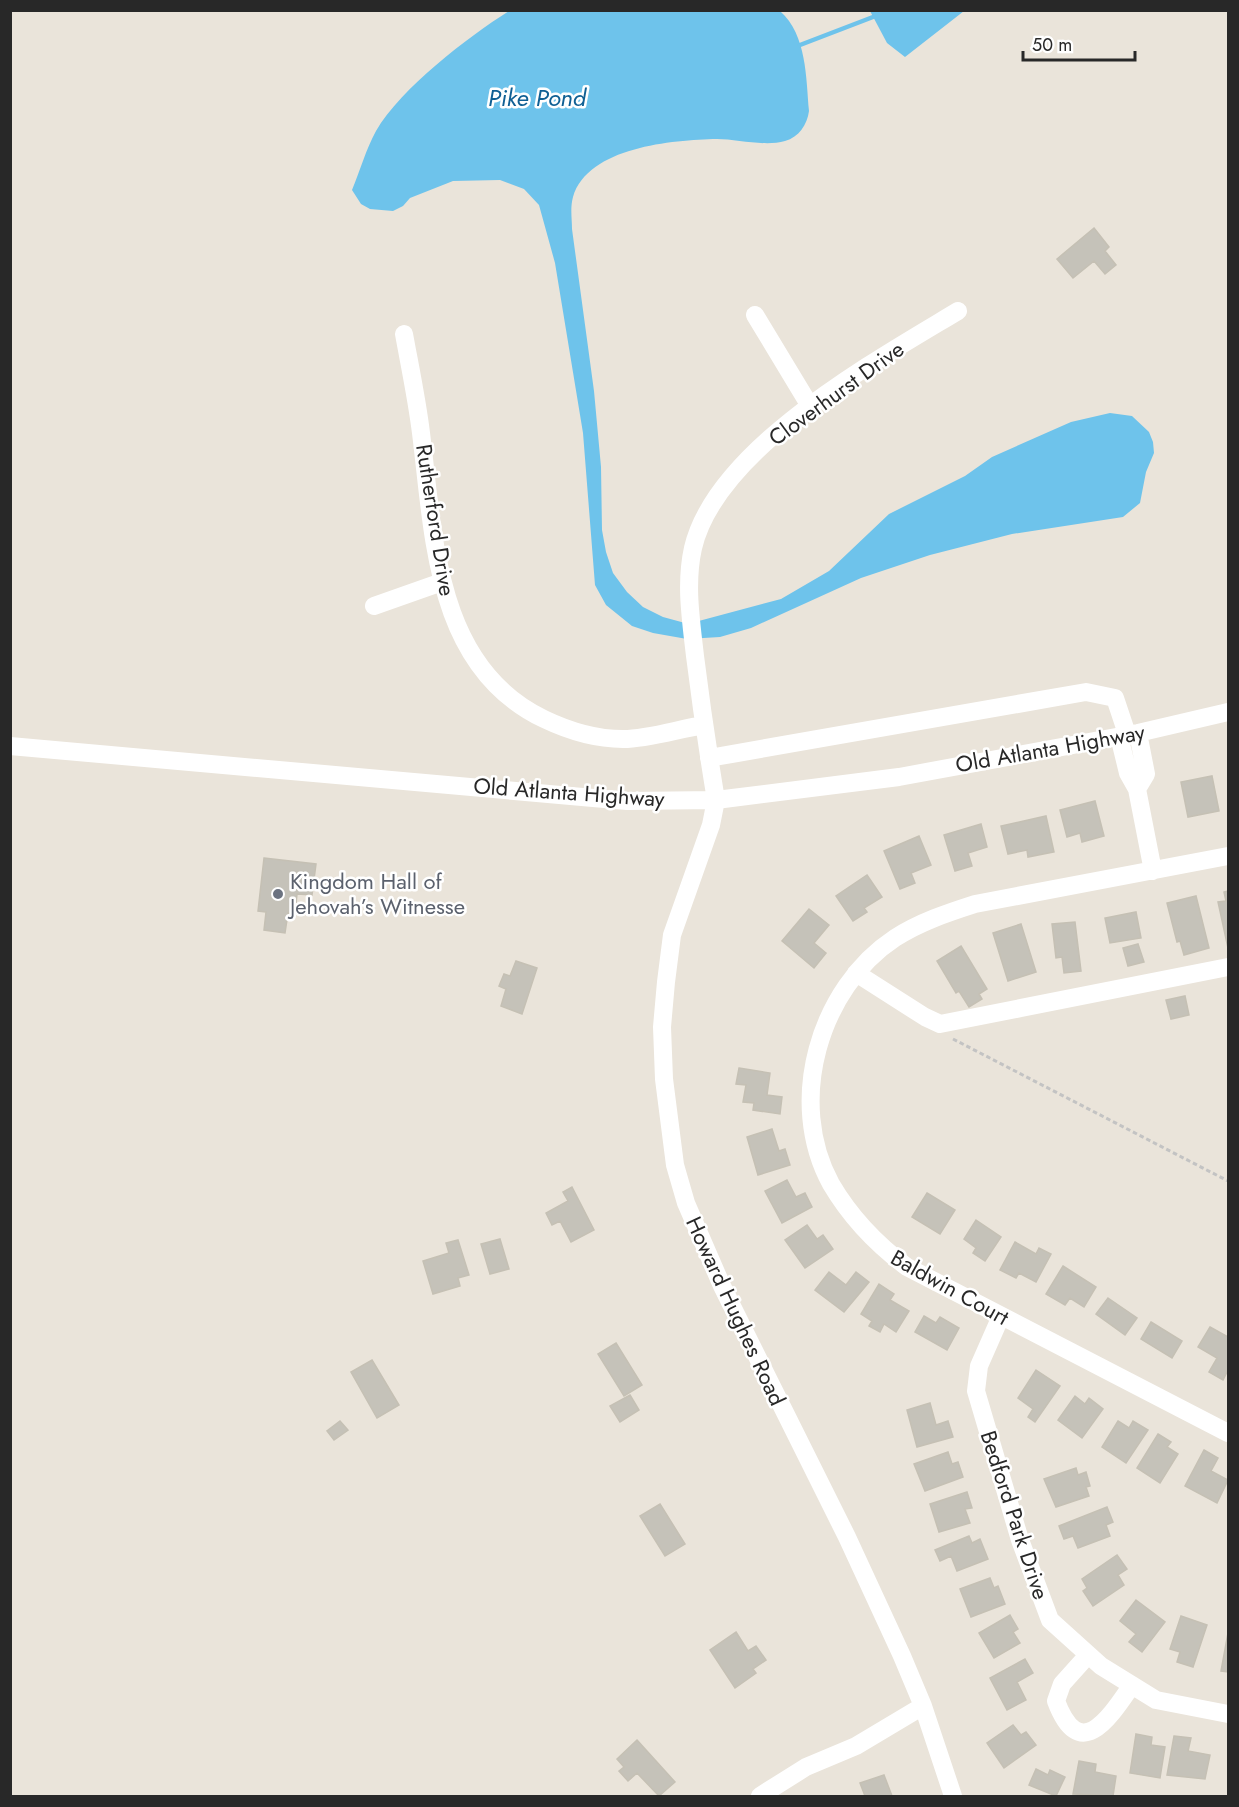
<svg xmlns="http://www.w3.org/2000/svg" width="1239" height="1807" font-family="Jost,sans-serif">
<rect width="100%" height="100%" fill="#eae4da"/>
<path fill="#6ec3eb" d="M509 11H780C807 35 806 78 809 111 807 125 799 137 785 141 765 147 737 139 717 139 672 140 588 147 573 197 570 208 572 219 572 229L594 391 601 467 602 530 606 552 613 573 627 592 643 607 663 617 685 623 695 622 781 599 829 571 889 514 965 476 992 457 1071 422 1110 413 1132 416 1149 432 1153 442 1154 453 1146 472 1140 503 1123 517 1012 534 930 555 861 578 751 628 720 637 687 639 653 633 632 626 606 605 595 585 583 433 555 263 539 205 524 189 500 180 453 181 410 198 403 206 393 211 370 209 361 204 352 190C360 171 366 149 376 131 401 88 468 37 509 11Z
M870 11H964L905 57 887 43Z"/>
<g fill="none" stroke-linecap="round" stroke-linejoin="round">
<path stroke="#6ec3eb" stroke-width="4.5" d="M800 45 873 17"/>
</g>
<path fill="#c5c2b9" stroke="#c5c0b4" stroke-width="1.5" d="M1094 228 1109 247 1105 251 1116 265 1105 274 1094 261 1073 278 1057 259Z
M1212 776 1219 811 1188 817 1181 782Z
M1095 801 1104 836 1082 842 1080 833 1067 837 1060 810Z
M1046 816 1054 852 1028 857 1027 850 1008 854 1001 826Z
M981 824 987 847 968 853 972 866 955 871 944 835Z
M919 836 931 865 911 873 915 883 900 889 884 851Z
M264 858 316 864 312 895 297 894 295 914 288 913 285 933 264 930 266 912 258 911Z
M867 875 882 897 864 908 867 912 853 921 836 896Z
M1228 891V948L1218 902 1226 901 1224 892Z
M1196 896 1209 948 1184 955 1180 941 1177 942 1167 903Z
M809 909 829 925 814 943 826 953 814 968 782 941Z
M1136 912 1141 938 1110 943 1105 918Z
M1075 922 1081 971 1064 973 1062 957 1056 958 1052 924Z
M1021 924 1036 972 1008 981 993 933Z
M1138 944 1144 962 1128 966 1123 948Z
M961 946 987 989 979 994 982 999 969 1007 959 991 956 993 937 961Z
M516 961 537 968 522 1014 501 1006 506 989 499 986 504 974 510 976Z
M1185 996 1189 1015 1171 1019 1166 1000Z
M739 1068 770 1073 767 1095 782 1097 780 1114 753 1110 754 1103 743 1102 746 1085 736 1084Z
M772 1129 779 1151 785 1149 790 1165 758 1175 747 1137Z
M787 1180 796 1197 805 1193 812 1207 782 1223 765 1191Z
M572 1187 594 1230 571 1242 560 1221 552 1225 546 1213 568 1201 563 1192Z
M927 1193 955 1210 940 1234 912 1217Z
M976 1220 1001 1237 985 1261 973 1253 976 1248 964 1239Z
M807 1225 817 1239 823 1235 833 1249 805 1268 785 1240Z
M500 1239 509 1269 490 1274 481 1244Z
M458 1240 469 1275 458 1278 460 1286 433 1294 423 1261 449 1253 446 1243Z
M1015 1242 1036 1254 1039 1248 1051 1254 1036 1282 1019 1273 1016 1278 1000 1270Z
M1063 1266 1096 1287 1084 1307 1070 1298 1065 1305 1046 1294Z
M829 1272 846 1285 856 1272 869 1282 844 1312 815 1290Z
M879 1284 894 1294 890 1300 909 1311 896 1332 884 1324 880 1332 869 1326 872 1321 861 1314Z
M1108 1298 1137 1318 1125 1335 1096 1314Z
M924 1316 936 1323 940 1317 959 1328 947 1350 915 1332Z
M1151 1322 1182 1341 1172 1358 1141 1339Z
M1210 1327 1228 1337V1370L1223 1380 1209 1372 1217 1358 1198 1347Z
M616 1343 642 1385 624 1396 598 1354Z
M372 1360 399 1405 377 1418 351 1372Z
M1036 1370 1060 1386 1035 1422 1028 1417 1033 1409 1018 1398Z
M630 1395 639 1410 620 1422 610 1406Z
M1075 1396 1085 1404 1089 1398 1103 1409 1082 1438 1058 1420Z
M930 1403 936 1425 948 1421 953 1437 917 1447 907 1410Z
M340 1421 348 1430 334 1440 327 1431Z
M1118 1421 1129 1428 1133 1421 1148 1430 1126 1463 1102 1447Z
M1158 1434 1171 1442 1167 1447 1178 1454 1160 1483 1137 1468Z
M1204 1450 1218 1458 1211 1471 1228 1480 1217 1503 1185 1486Z
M948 1452 952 1464 958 1462 963 1477 925 1491 914 1464Z
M1076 1468 1078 1475 1086 1472 1090 1486 1086 1487 1089 1496 1056 1507 1044 1479Z
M967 1492 972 1508 965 1509 970 1523 939 1532 930 1504Z
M660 1504 685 1544 665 1556 640 1516Z
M1107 1507 1113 1522 1106 1525 1110 1536 1078 1548 1073 1536 1064 1539 1059 1526Z
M969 1536 972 1543 980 1539 988 1559 957 1571 951 1556 940 1561 935 1550Z
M1117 1555 1127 1569 1118 1575 1124 1585 1093 1606 1083 1591 1087 1588 1082 1579Z
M990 1578 994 1588 998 1586 1005 1604 971 1617 960 1589Z
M1136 1600 1165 1622 1142 1652 1129 1642 1136 1634 1120 1621Z
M1010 1615 1018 1629 1013 1632 1020 1643 994 1658 979 1633Z
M1181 1616 1207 1625 1193 1667 1177 1662 1180 1652 1170 1649Z
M736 1632 748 1651 756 1646 766 1660 753 1669 756 1673 735 1688 710 1650Z
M1228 1633V1672L1221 1671Z
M1025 1659 1033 1673 1017 1682 1026 1700 1007 1710 990 1678Z
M1013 1725 1021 1735 1026 1732 1036 1745 1004 1768 987 1743Z
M1136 1734 1152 1737 1151 1745 1165 1747 1160 1778 1130 1773Z
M1174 1736 1191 1738 1188 1751 1210 1755 1205 1779 1167 1775Z
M637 1740 675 1782 659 1796 637 1773 628 1781 619 1771 624 1767 617 1759Z
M1079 1761 1096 1764 1095 1772 1116 1776 1113 1796 1073 1794Z
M1036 1769 1048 1775 1050 1770 1065 1777 1056 1796 1029 1785Z
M884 1775 892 1796H865L860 1783Z"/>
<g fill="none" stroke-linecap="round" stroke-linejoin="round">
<path stroke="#c3c3c3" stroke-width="3" stroke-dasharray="4.5 3" stroke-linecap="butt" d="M953 1039 1228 1181"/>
<path stroke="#fff" stroke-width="18" d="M755 315 810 406
M404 334C410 367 417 400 421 433 434 537 435 667 544 719 569 731 596 739 623 739 649 739 678 729 704 725
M374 606 442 582
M1119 736 1128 773 1137 789 1153 871
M10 746 627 801 716 800 899 777 1138 733 1228 712
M709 758 1086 692 1115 698 1127 734
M1137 789 1146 774 1138 733
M1228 856 975 904C947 913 920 922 895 938 819 988 786 1102 831 1184 851 1218 876 1244 907 1267L1228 1433
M856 973 925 1017 940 1024 1228 967
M1001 1316 979 1366 976 1391 1020 1540 1050 1620 1101 1666 1156 1700 1228 1714
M1088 1655 1062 1684 1056 1701C1080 1765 1110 1717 1132 1685
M760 1796 806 1767 856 1746 923 1706
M953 1796 923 1706 902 1656 847 1537 722 1286 686 1203 675 1165 664 1079 662 1027 666 982 672 935 711 825 716 800C708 752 701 704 695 656 691 620 685 584 693 548 716 449 875 361 958 311"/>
</g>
<circle fill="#6b7280" stroke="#fff" stroke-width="2" cx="278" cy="894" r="6"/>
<g text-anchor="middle" stroke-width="5" stroke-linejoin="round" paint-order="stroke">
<g font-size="22" fill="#282828" stroke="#fff">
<text transform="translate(836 393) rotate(-36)" y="8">Cloverhurst Drive</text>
<text transform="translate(436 520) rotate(81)" y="8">Rutherford Drive</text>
<text transform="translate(1050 748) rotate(-10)" y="8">Old Atlanta Highway</text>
<text transform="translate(569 792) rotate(4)" y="8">Old Atlanta Highway</text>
<text transform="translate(950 1287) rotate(29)" y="8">Baldwin Court</text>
<text transform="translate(736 1311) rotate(65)" y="8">Howard Hughes Road</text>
<text transform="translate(1015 1515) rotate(72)" y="8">Bedford Park Drive</text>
</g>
<g font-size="22" fill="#5b616d" stroke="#fff" text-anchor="start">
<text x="290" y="889">Kingdom Hall of<tspan x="290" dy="25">Jehovah’s Witnesse</tspan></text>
</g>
<g font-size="24" font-style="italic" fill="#106094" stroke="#fff">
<text x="537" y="106">Pike Pond</text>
</g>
</g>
<rect width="1239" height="1807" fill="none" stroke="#282828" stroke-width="24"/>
<path d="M1023 51v9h112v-9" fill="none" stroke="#282828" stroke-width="3"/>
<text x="1032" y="51" font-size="18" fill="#282828" stroke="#ffffff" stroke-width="4.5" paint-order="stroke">50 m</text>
</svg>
